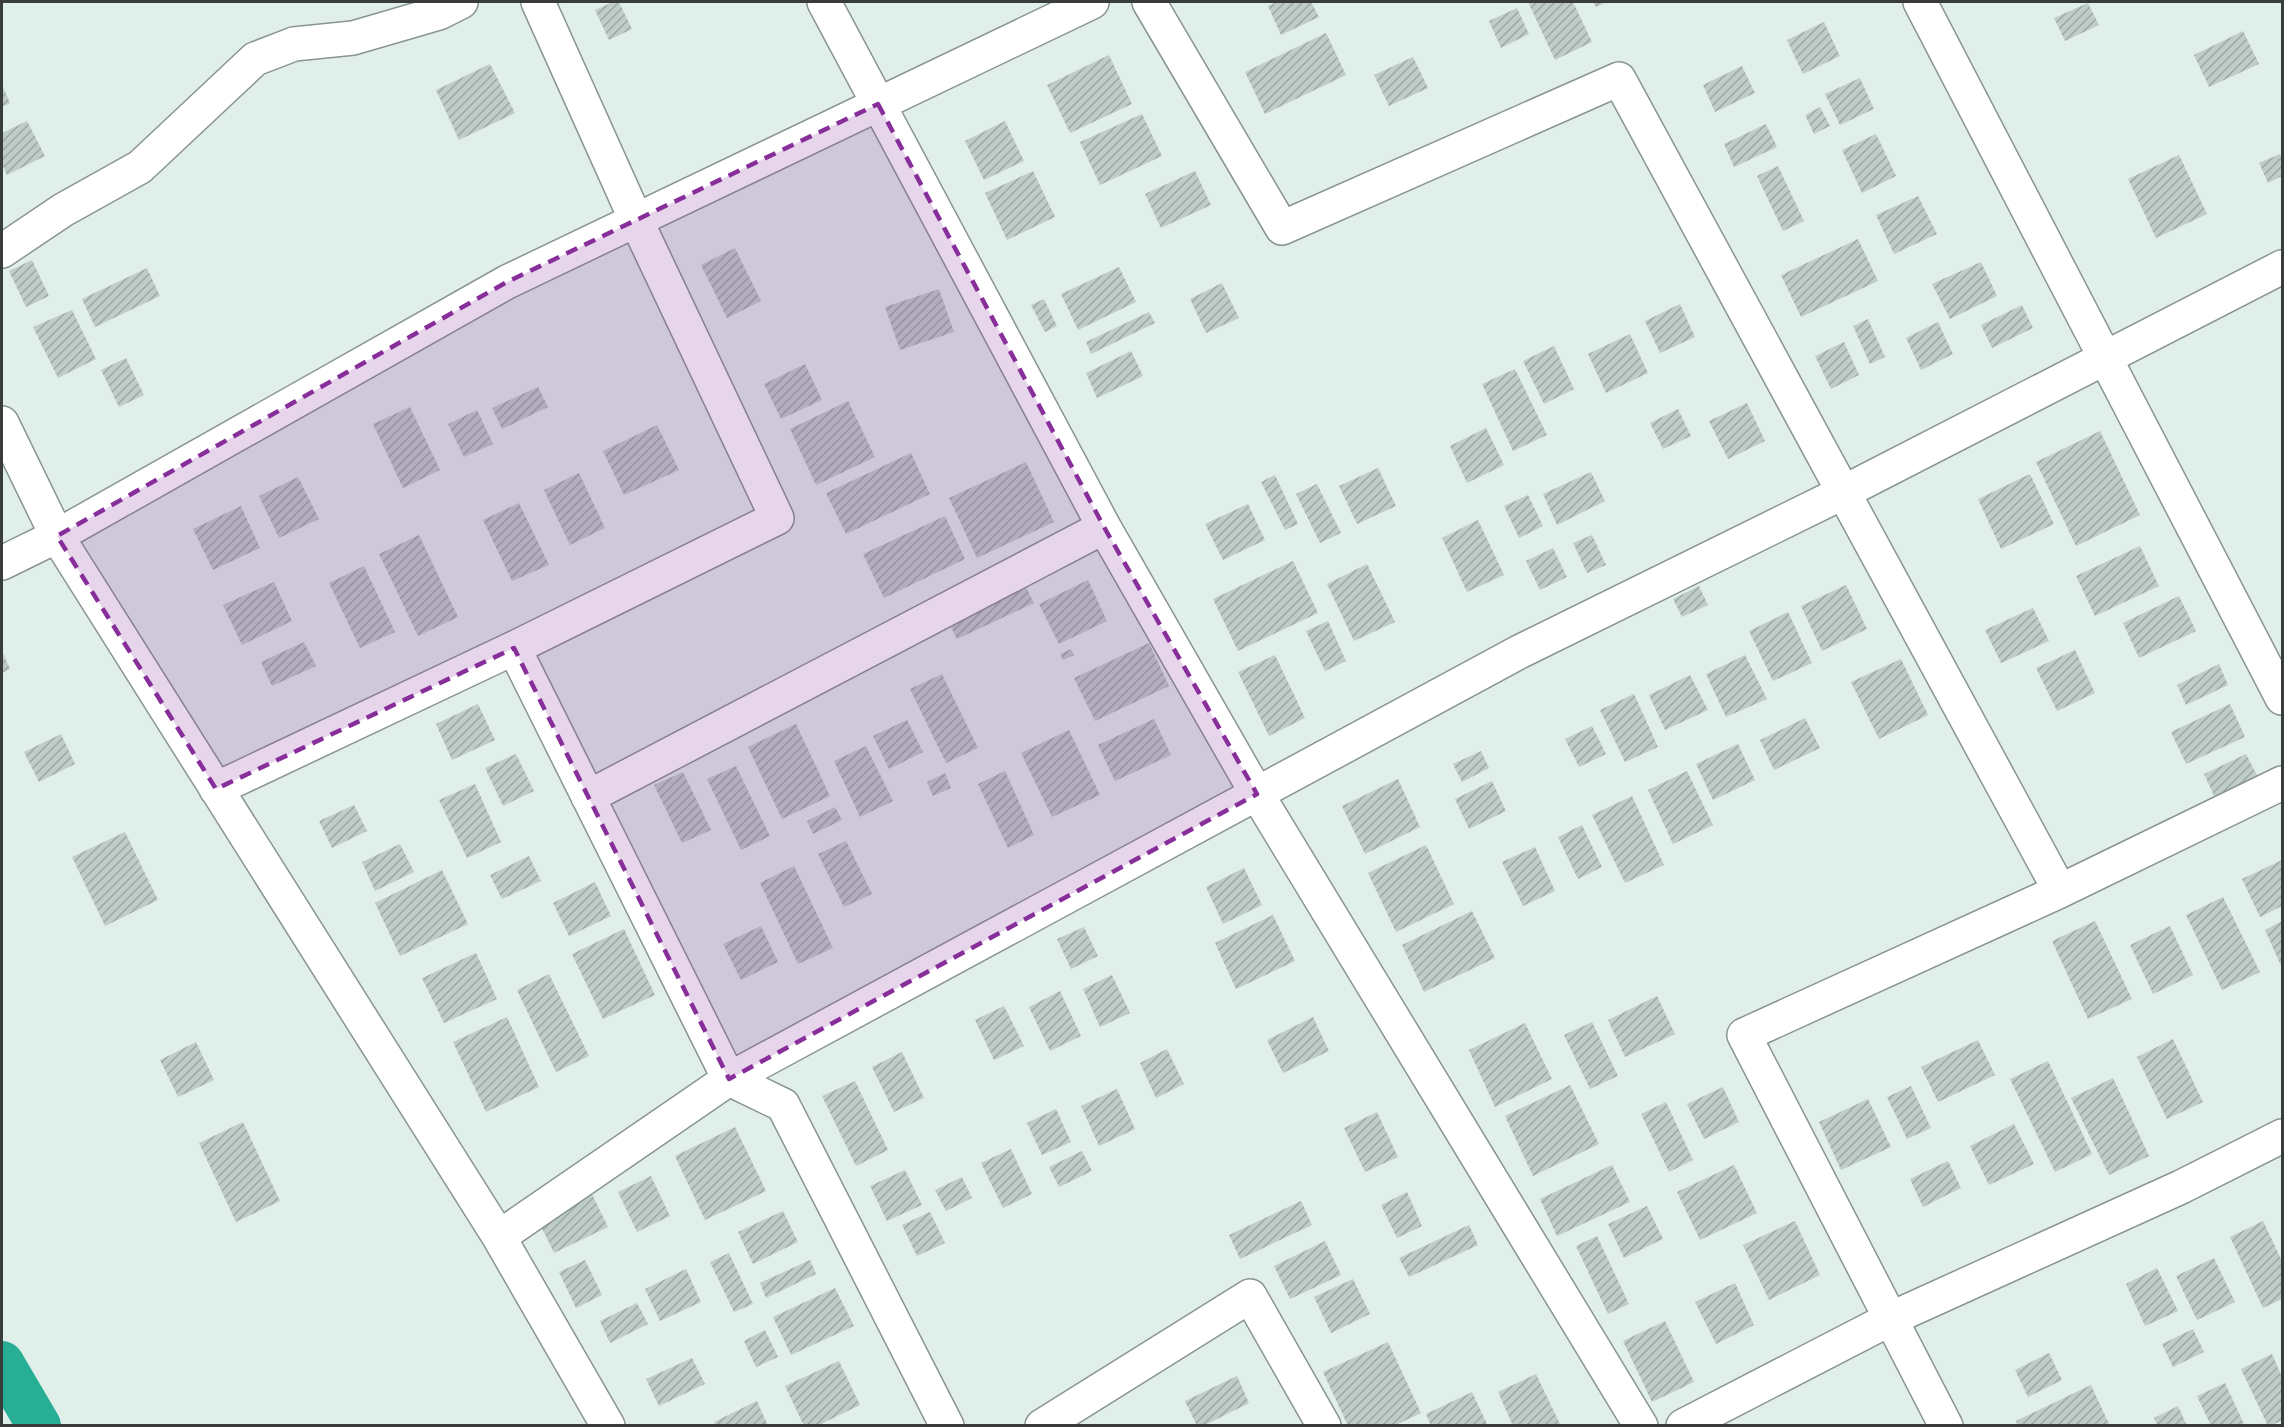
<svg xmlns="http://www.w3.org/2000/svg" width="2284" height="1427" font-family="Merriweather,serif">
<defs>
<pattern id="building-hatch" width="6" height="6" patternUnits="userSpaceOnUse" patternTransform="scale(1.5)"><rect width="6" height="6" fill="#bfcdc9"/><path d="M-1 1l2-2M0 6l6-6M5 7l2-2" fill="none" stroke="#9ca8a4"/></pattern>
</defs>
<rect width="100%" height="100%" fill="#e1efeb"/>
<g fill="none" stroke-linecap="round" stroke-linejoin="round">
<path stroke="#28ae94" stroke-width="44" d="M2 1363 39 1426"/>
</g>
<path fill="url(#building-hatch)" d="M613 2H619L632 29 609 40 595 10Z
M1277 2H1311L1319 17 1281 35 1268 6Z
M1528 2H1573L1592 42 1555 60Z
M1593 2H1607L1596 7Z
M2088 3 2099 25 2065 41 2054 18Z
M1517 8 1529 34 1501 48 1489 21Z
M1824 22 1840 56 1803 74 1787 40Z
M2243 31 2259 64 2209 87 2194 55Z
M1326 33 1346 75 1265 114 1245 72Z
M1109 55 1132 104 1070 133 1047 85Z
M1413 57 1428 88 1389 106 1374 75Z
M490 64 515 113 459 140 436 90Z
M1742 66 1755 93 1715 112 1703 85Z
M1860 78 1874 109 1840 125 1825 94Z
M2 85 10 103 2 107Z
M1820 107 1830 126 1814 134 1805 115Z
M1142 114 1162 156 1100 185 1080 142Z
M27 121 45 156 7 175 2 164V133Z
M1005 121 1024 161 984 180 965 141Z
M1766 124 1777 147 1734 167 1724 144Z
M1876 134 1896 176 1862 193 1842 150Z
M2280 154 2282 159V176L2268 183 2259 163Z
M2179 155 2207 214 2156 238 2128 179Z
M1778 166 1804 221 1783 231 1757 176Z
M1033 171 1055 217 1007 240 985 193Z
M1195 171 1211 205 1161 228 1145 194Z
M1918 196 1937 234 1894 254 1876 215Z
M1858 239 1878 281 1801 317 1781 275Z
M735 248 761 301 727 318 701 265Z
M32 260 49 296 26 307 9 271Z
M1981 262 1997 296 1950 319 1932 284Z
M1119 267 1136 302 1078 330 1061 294Z
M147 268 160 296 95 327 82 299Z
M1222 283 1239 318 1206 333 1190 299Z
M939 289 954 332 900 350 885 307Z
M1044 299 1057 326 1045 332 1031 305Z
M1680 304 1695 337 1660 353 1645 321Z
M2022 305 2033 328 1992 348 1981 325Z
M72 310 96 359 58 378 33 327Z
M1149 312 1155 323 1091 354 1086 342Z
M1868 319 1885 357 1870 364 1853 326Z
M1938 322 1953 354 1921 370 1906 338Z
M1630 334 1648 373 1606 393 1588 354Z
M1844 342 1859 375 1831 389 1815 356Z
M1554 346 1574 389 1544 404 1523 361Z
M1131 351 1143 376 1097 398 1086 373Z
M126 358 144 395 119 407 101 370Z
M805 364 822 400 781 419 764 384Z
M1515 369 1547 435 1513 451 1482 384Z
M538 387 548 407 502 429 492 408Z
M848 401 875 457 816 485 790 429Z
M1747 403 1765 441 1728 459 1709 421Z
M410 407 440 470 403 488 373 424Z
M1678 409 1691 436 1663 449 1650 423Z
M477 410 493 444 464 457 448 424Z
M657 425 679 470 624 495 603 451Z
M1486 428 1504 465 1467 483 1450 446Z
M2100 431 2140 515 2076 546 2036 462Z
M911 453 930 494 846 534 826 493Z
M1026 462 1054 522 977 558 949 498Z
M1378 468 1396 506 1357 524 1339 486Z
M1591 472 1605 501 1557 525 1543 494Z
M579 473 605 528 570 545 544 490Z
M2030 474 2054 524 2001 549 1978 499Z
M1275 475 1298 524 1285 530 1261 482Z
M298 477 319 519 279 538 259 496Z
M1317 484 1341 533 1320 543 1296 494Z
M1528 495 1543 526 1519 538 1504 506Z
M519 503 549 565 512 581 483 520Z
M1248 504 1265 540 1223 560 1205 524Z
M241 506 260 548 213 570 193 529Z
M945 516 965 559 884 598 863 554Z
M1478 520 1504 575 1467 592 1442 538Z
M419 535 458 617 418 636 379 554Z
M1592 535 1606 565 1587 573 1573 543Z
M2140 546 2159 586 2095 616 2076 576Z
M1553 548 1567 577 1540 590 1526 561Z
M1293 561 1318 613 1238 651 1213 599Z
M1367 564 1395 622 1354 641 1327 584Z
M364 566 395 632 360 648 329 583Z
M1022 579 1034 603 957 639 945 615Z
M1088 580 1107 621 1059 644 1039 604Z
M274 582 292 621 242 645 223 605Z
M1846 585 1867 629 1822 651 1801 606Z
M1699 586 1708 605 1682 617 1673 599Z
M2179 596 2196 631 2139 658 2123 623Z
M2033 608 2049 641 2001 663 1985 630Z
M1788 612 1812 663 1773 681 1749 631Z
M1328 621 1346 661 1325 671 1306 631Z
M304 642 316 666 272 686 261 662Z
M1149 643 1169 686 1095 721 1074 678Z
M1071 649 1074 655 1063 660 1060 654Z
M2075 650 2095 693 2057 711 2036 668Z
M2 651 10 669 2 673Z
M1275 655 1305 718 1269 736 1238 672Z
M1745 655 1767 699 1726 717 1706 674Z
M1901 659 1928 715 1879 739 1851 682Z
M2219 664 2228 685 2186 705 2177 685Z
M942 674 978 748 946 763 910 689Z
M1690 675 1708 710 1665 730 1649 695Z
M1634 694 1658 747 1625 762 1600 710Z
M478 704 495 740 452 760 436 724Z
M2230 704 2245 737 2186 764 2171 732Z
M1805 718 1820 748 1774 770 1760 740Z
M1154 719 1171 755 1115 781 1098 745Z
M907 720 923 752 889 769 873 736Z
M796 724 830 796 782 819 748 747Z
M1592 726 1606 754 1579 767 1565 739Z
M1069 730 1100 795 1052 817 1021 753Z
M61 734 75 764 39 782 24 752Z
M1738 744 1755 780 1713 800 1696 764Z
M866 746 893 801 860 817 834 761Z
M1481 751 1489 768 1462 782 1453 764Z
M516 754 534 791 503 806 485 768Z
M2246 754 2259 779 2216 800 2204 774Z
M736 766 770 836 741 850 707 779Z
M1005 771 1034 835 1008 848 978 784Z
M1687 771 1713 825 1673 844 1648 790Z
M683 772 711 830 682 843 654 785Z
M945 773 951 788 933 796 927 782Z
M1398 779 1420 827 1365 854 1342 806Z
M1492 781 1506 811 1469 829 1455 799Z
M475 784 501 842 467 858 439 800Z
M1632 796 1664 865 1625 883 1592 815Z
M354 805 367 831 332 848 319 821Z
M835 807 842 820 813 834 807 821Z
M1582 825 1602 867 1578 879 1558 837Z
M125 832 158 900 105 926 72 857Z
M846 841 872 894 844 907 818 854Z
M400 844 414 872 375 891 362 862Z
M1426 845 1454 904 1396 932 1368 873Z
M1535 847 1555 891 1523 906 1502 862Z
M529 856 541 881 502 899 490 875Z
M2282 860V906L2260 917 2242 879Z
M794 866 833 948 798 964 760 883Z
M1244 868 1262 905 1223 924 1206 887Z
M442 870 468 924 400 956 375 903Z
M595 882 611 916 569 936 553 903Z
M2223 897 2260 972 2222 990 2186 915Z
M1472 911 1495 958 1424 992 1402 945Z
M1273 915 1295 961 1236 989 1215 943Z
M2095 921 2132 999 2088 1019 2052 941Z
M2282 921V968L2265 930Z
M761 926 778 962 741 980 723 944Z
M2170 926 2193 975 2153 994 2130 945Z
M1084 927 1098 956 1071 969 1057 939Z
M624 929 655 995 603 1019 572 954Z
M476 953 497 999 444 1023 422 978Z
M549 974 589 1056 556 1072 517 990Z
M1112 975 1130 1013 1100 1027 1083 989Z
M1060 991 1081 1036 1050 1051 1029 1007Z
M1657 996 1675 1034 1625 1057 1608 1020Z
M1004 1006 1024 1046 994 1060 975 1020Z
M507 1017 539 1087 486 1112 453 1042Z
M1313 1017 1329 1051 1283 1073 1267 1040Z
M1592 1022 1618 1076 1590 1089 1564 1035Z
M1525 1023 1552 1079 1495 1107 1469 1050Z
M2173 1039 2203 1102 2167 1119 2137 1057Z
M1978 1040 1995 1075 1938 1102 1921 1067Z
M196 1042 214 1080 178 1097 160 1060Z
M1167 1049 1184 1084 1156 1098 1140 1063Z
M902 1052 924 1098 894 1112 872 1067Z
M2048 1061 2092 1154 2055 1172 2010 1079Z
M2113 1078 2149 1156 2109 1175 2071 1098Z
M855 1081 888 1150 856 1166 822 1096Z
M1570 1085 1599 1144 1533 1176 1505 1116Z
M1911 1086 1931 1128 1907 1139 1887 1097Z
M1723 1087 1739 1122 1704 1139 1687 1104Z
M1117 1089 1135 1129 1099 1146 1081 1106Z
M1868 1099 1891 1147 1841 1170 1819 1122Z
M1666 1102 1693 1160 1669 1172 1641 1114Z
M1056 1109 1071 1142 1042 1155 1027 1123Z
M1377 1112 1398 1157 1365 1172 1344 1128Z
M243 1122 280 1201 236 1222 199 1143Z
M2014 1124 2034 1164 1989 1185 1970 1146Z
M735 1127 766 1191 705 1220 675 1156Z
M1011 1149 1032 1194 1003 1208 981 1163Z
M1082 1151 1092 1171 1059 1187 1049 1167Z
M1948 1161 1961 1188 1923 1207 1910 1179Z
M1612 1165 1630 1202 1557 1236 1540 1199Z
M1734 1165 1757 1213 1700 1240 1677 1192Z
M905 1170 922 1205 887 1221 870 1186Z
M651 1176 670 1216 637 1232 618 1192Z
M962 1177 972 1198 946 1211 935 1190Z
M590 1190 608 1227 554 1253 536 1216Z
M1407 1192 1422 1226 1397 1238 1381 1205Z
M1301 1201 1312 1225 1240 1259 1229 1235Z
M1647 1206 1663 1239 1624 1258 1608 1224Z
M783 1211 798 1242 753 1264 738 1232Z
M930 1212 945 1243 917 1256 902 1225Z
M1795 1221 1820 1275 1769 1300 1743 1245Z
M2263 1221 2282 1261V1299L2263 1308 2230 1237Z
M1469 1225 1478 1245 1409 1277 1399 1258Z
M1597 1236 1629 1304 1608 1314 1576 1246Z
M1325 1241 1341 1275 1290 1299 1274 1266Z
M729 1253 753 1304 734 1312 710 1262Z
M2214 1258 2235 1302 2197 1320 2176 1276Z
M585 1260 602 1295 576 1308 559 1272Z
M810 1260 816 1274 766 1298 760 1283Z
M2157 1268 2178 1311 2145 1326 2126 1284Z
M686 1269 701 1302 660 1321 645 1289Z
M1353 1279 1370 1314 1331 1333 1314 1297Z
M1735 1283 1754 1325 1716 1344 1695 1302Z
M835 1288 854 1326 791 1355 773 1317Z
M637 1303 648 1324 610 1343 600 1321Z
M1665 1321 1694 1382 1652 1402 1623 1341Z
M2193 1329 2204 1352 2173 1367 2162 1344Z
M765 1330 778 1357 756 1367 744 1341Z
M1388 1342 1421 1413 1394 1426H1348L1323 1372Z
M2049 1353 2062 1380 2028 1397 2015 1370Z
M2272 1354 2282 1377V1421L2268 1426 2241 1369Z
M692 1358 705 1384 659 1406 646 1379Z
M839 1361 860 1405 817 1426H804L785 1386Z
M1536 1374 1561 1426H1513L1498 1392Z
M1237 1376 1249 1403 1203 1426H1197L1185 1401Z
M2225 1383 2245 1426H2211L2197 1396Z
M2091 1385 2110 1426H2018L2016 1421Z
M1472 1392 1488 1426H1431L1426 1414Z
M757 1401 768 1426H716L714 1422Z
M2178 1406 2187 1426H2158L2154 1418Z"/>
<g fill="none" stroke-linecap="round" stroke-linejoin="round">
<g stroke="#889591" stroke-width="36">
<path id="minor" d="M824 2 1104 527 1257 794 1641 1426
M1149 2 1282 228 1619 79 2060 891
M1920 2 2282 698
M2 251 63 210 140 167 255 59 294 44 353 38 439 13 461 2
M2 423 57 536 499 1237 608 1426
M2 563 57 536 507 282 1092 2
M514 648 777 518 636 220 538 2
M216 789 514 648 729 1079 783 1105 947 1426
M588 797 1104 527
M499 1237 729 1079 1519 652 1844 492 2282 267
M1042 1426 1250 1296 1324 1426
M1683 1426 1890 1319 2181 1187 2282 1136
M1946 1426 1744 1035 2060 891 2282 783"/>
</g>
<use href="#minor" stroke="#fff" stroke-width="33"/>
</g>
<path fill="#872e9a" fill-opacity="0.2" stroke="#872e9a" stroke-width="4.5" stroke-dasharray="12 8" stroke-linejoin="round" d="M878 104 1104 527 1257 794 729 1079 514 648 216 789 57 536 507 282Z"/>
<rect width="2284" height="1427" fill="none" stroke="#383d3b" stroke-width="6"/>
</svg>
